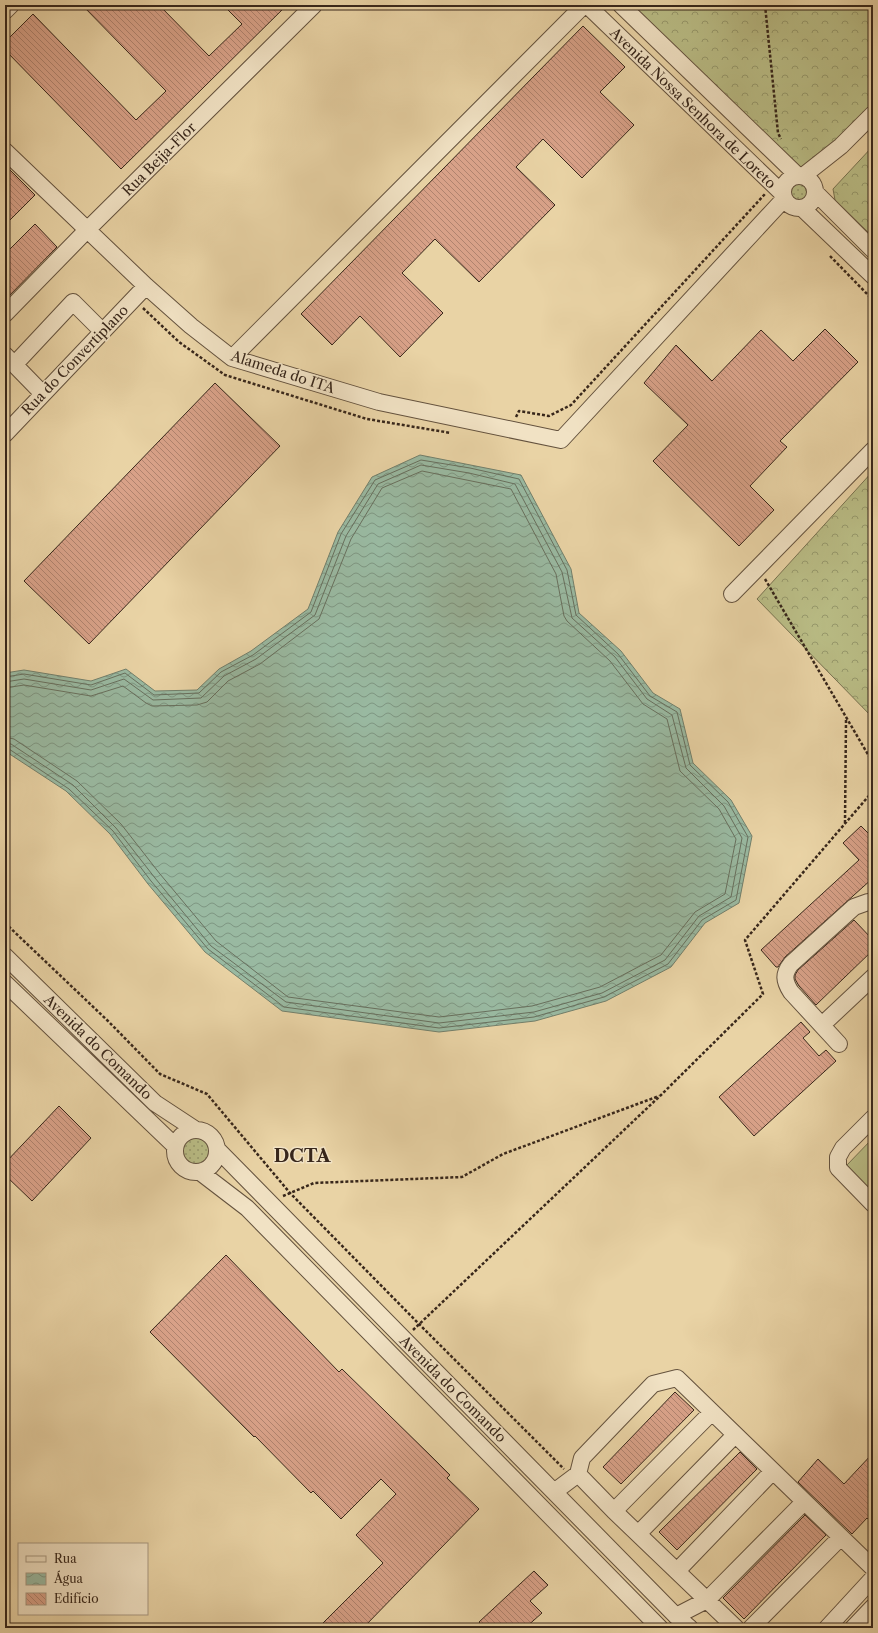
<svg xmlns="http://www.w3.org/2000/svg" width="878" height="1633" font-family="'Libre Caslon Text',serif">
<defs>
<pattern id="grass-dots" width="8" height="8" patternUnits="userSpaceOnUse"><rect width="8" height="8" fill="#b9bc85"/><path d="M2 2h.1M6 6h.1" fill="none" stroke="#97996c" stroke-width="1.8" stroke-linecap="round"/></pattern>
<pattern id="forest-crowns" width="20" height="18" patternUnits="userSpaceOnUse"><rect width="20" height="18" fill="#b9bc85"/><path d="M2 6a3 3 0 1 1 6 0M12 15a3 3 0 1 1 6 0" fill="none" stroke="#97996c"/></pattern>
<pattern id="water-waves" width="16" height="10" patternUnits="userSpaceOnUse"><rect width="16" height="10" fill="#99b9a1"/><path d="M0 5q4-4 8 0t8 0" fill="none" stroke="#7e9682"/></pattern>
<pattern id="building-back-hatch" width="6" height="6" patternUnits="userSpaceOnUse"><rect width="6" height="6" fill="#d8a188"/><path d="M-1 5l2 2M0 0l6 6M5-1l2 2" fill="none" stroke="#b0836e"/></pattern>
</defs>
<rect width="100%" height="100%" fill="#e9d3a5"/>
<filter id="stains"><feTurbulence type="fractalNoise" baseFrequency=".005" numOctaves="4"/><feColorMatrix values="0 0 0 0 .2 0 0 0 0 .09 0 0 0 0 .02 0 0 0 .5 -.17"/></filter>
<radialGradient id="worn" r=".72"><stop offset=".6" stop-color="#630" stop-opacity="0"/><stop offset="1" stop-color="#630" stop-opacity=".3"/></radialGradient>
<path fill="url(#grass-dots)" stroke="#787250" d="M787 192a12 12 0 1 1 24 0a12 12 0 1 1-24 0Z
M178 1151a18 18 0 1 1 36 0a18 18 0 1 1-36 0Z"/>
<path fill="url(#forest-crowns)" stroke="#787250" d="M621 5H873V115L798 176Z
M873 146V237L835 200 833 189Z
M873 471V718L757 599Z"/>
<path fill="#b9bc85" stroke="#787250" d="M873 1138V1192L846 1166Z"/>
<path fill="url(#water-waves)" stroke="#727f6b" d="M420 455 521 475 571 569 579 613 621 651 653 693 680 709 693 763 731 800 752 836 739 903 705 923 671 967 606 1001 535 1021 439 1032 282 1011 205 952 148 884 110 834 66 791 5 751V673L24 670 91 681 126 669 155 691 197 690 219 669 251 651 308 609 338 532 372 477Z"/>
<g fill="none" stroke-linecap="round" stroke-linejoin="round">
<path stroke="#68705e" stroke-width="1" d="M5 677 24 674 91 685 125 673 154 695 199 693 221 672 253 655 311 612 341 534 375 480 421 460 470 468 519 479 567 570 576 615 618 654 650 696 677 712 690 765 728 802 748 837 736 900 702 920 668 964 604 997 534 1017 439 1028 284 1007 208 949 151 881 113 831 69 789 9 749 5 748
M5 682 24 679 91 690 124 679 153 700 201 698 224 676 256 659 315 615 346 536 378 484 421 465 469 473 515 484 562 572 572 618 615 657 647 699 672 715 686 768 724 806 742 838 731 897 699 916 665 960 602 993 534 1012 439 1023 286 1002 211 946 155 878 116 828 73 785 11 744 5 743
M5 688 24 685 91 696 123 686 146 703 152 706 197 705 207 702 228 681 260 664 319 619 351 539 382 488 422 471 511 489 556 574 564 616 567 621 610 661 643 704 667 719 680 771 719 809 736 839 725 894 695 912 661 955 600 987 532 1006 439 1017 288 997 216 941 160 874 121 824 77 781 14 739 5 737"/>
</g>
<path fill="url(#building-back-hatch)" stroke="#38271b" d="M82 5H159L209 56 242 24 223 5H287L121 169 5 50V42L33 14 136 120 166 91Z
M583 26 625 67 600 92 634 125 582 178 543 139 516 167 555 205 479 282 435 239 402 273 443 313 400 357 360 316 332 345 301 314Z
M5 165 35 195 5 225Z
M35 224 57 247 5 300V254Z
M825 329 858 362 780 441 787 447 750 486 774 510 739 546 653 461 688 425 644 383 676 345 712 381 761 330 793 361Z
M215 383 280 446 89 644 24 581Z
M861 826 873 838V878L785 957 778 967H776L761 950 859 860 843 843Z
M854 920 873 940V950L816 1005 799 986 795 979V975L798 970Z
M801 1022 810 1032 803 1038 819 1056 826 1050 836 1061 754 1136 719 1097Z
M59 1106 91 1138 32 1201 5 1175V1163Z
M226 1255 339 1372 342 1369 432 1457 450 1475 447 1478 479 1509 363 1628H318L383 1563 356 1535 396 1494 381 1479 341 1519 313 1491 311 1493 255 1436 254 1437 150 1332Z
M675 1392 694 1410 621 1484 603 1467Z
M740 1452 757 1469 677 1550 659 1532Z
M873 1453V1524L867 1518 852 1534 798 1482 818 1459 844 1484Z
M805 1515 826 1535 744 1619 723 1598Z
M534 1571 548 1585 530 1601 542 1613 525 1628H484L479 1622Z"/>
<g fill="none" stroke-linecap="round" stroke-linejoin="round">
<g stroke="#64523e" stroke-width="18">
<path id="minor" d="M587 5 783 194
M621 5 798 176
M5 11 11 5
M5 151 146 286 191 326 232 358 379 402 561 440 784 199
M783 192a16 16 0 1 1 32 0a16 16 0 1 1-32 0Z
M803 176 841 146 873 114
M816 193 873 250
M802 208 873 276
M5 314 87 230 314 5
M5 355 43 394
M232 358 584 5
M14 365 73 302 103 332
M5 434 146 286
M732 594 873 450
M5 956 155 1103 196 1130
M5 983 175 1146
M822 1025 873 977
M839 1044 791 992C784 981 783 974 791 964L854 907 868 902H873
M873 1118 843 1148 838 1157V1168L873 1204
M175 1151a21 21 0 1 1 42 0a21 21 0 1 1-42 0Z
M217 1149 676 1616 690 1628
M200 1172 247 1208 660 1628
M578 1474 614 1511 736 1628
M554 1492 578 1474 582 1458 653 1384 677 1378 873 1568
M614 1511 712 1412
M638 1534 735 1435
M677 1571 773 1471
M676 1616 707 1600 804 1502
M751 1628 840 1538
M827 1628 873 1578
M853 1628 873 1607"/>
</g>
<path stroke="#38271b" stroke-width="2.5" stroke-dasharray="3 2" stroke-linecap="butt" d="M765 5 778 133 781 139
M830 256 873 300
M143 308 179 342 225 375 367 419 451 433
M516 417 519 411 549 416 571 405 765 194
M765 579 873 763
M845 823 846 720
M5 923 108 1021 160 1074 207 1094 290 1193 419 1324 564 1469
M283 1196 314 1183 462 1177 503 1154 659 1096
M413 1330 661 1095 763 994 745 940 873 791"/>
<use href="#minor" stroke="#f1e2c4" stroke-width="16"/>
</g>
<g text-anchor="middle" stroke-width="3" stroke-linejoin="round" paint-order="stroke">
<g font-size="14" fill="#38271b" stroke="#f1e2c4">
<text transform="translate(693 108) rotate(44)" y="5">Avenida Nossa Senhora de Loreto</text>
<text transform="translate(159 159) rotate(-45)" y="5">Rua Beija-Flor</text>
<text transform="translate(75 360) rotate(-46)" y="5">Rua do Convertiplano</text>
<text transform="translate(283 372) rotate(18)" y="5">Alameda do ITA</text>
<text transform="translate(98 1047) rotate(44)" y="5">Avenida do Comando</text>
<text transform="translate(453 1389) rotate(45)" y="5">Avenida do Comando</text>
</g>
<g font-size="18" font-weight="bold" fill="#38271b" stroke="#f1e2c4">
<text x="302" y="1162">DCTA</text>
</g>
</g>
<rect width="878" height="1633" fill="none" stroke="#e9d3a5" stroke-width="20"/>
<rect x="6" y="6" width="866" height="1621" fill="none" stroke="#38271b" stroke-width="2"/>
<rect x="10" y="10" width="858" height="1613" fill="none" stroke="#38271b"/>
<rect x="18" y="1543" width="130" height="72" fill="#f1e2c4" stroke="#a79780"/>
<rect x="26" y="1556" width="20" height="6" fill="#f1e2c4" stroke="#a79780"/>
<text x="54" y="1563" font-size="12" fill="#38271b">Rua</text>
<rect x="26" y="1573" width="20" height="12" fill="url(#water-waves)" stroke="#a79780"/>
<text x="54" y="1583" font-size="12" fill="#38271b">Água</text>
<rect x="26" y="1593" width="20" height="12" fill="url(#building-back-hatch)" stroke="#a79780"/>
<text x="54" y="1603" font-size="12" fill="#38271b">Edifício</text>
<rect width="100%" height="100%" filter="url(#stains)"/>
<rect width="100%" height="100%" fill="url(#worn)"/>
</svg>
